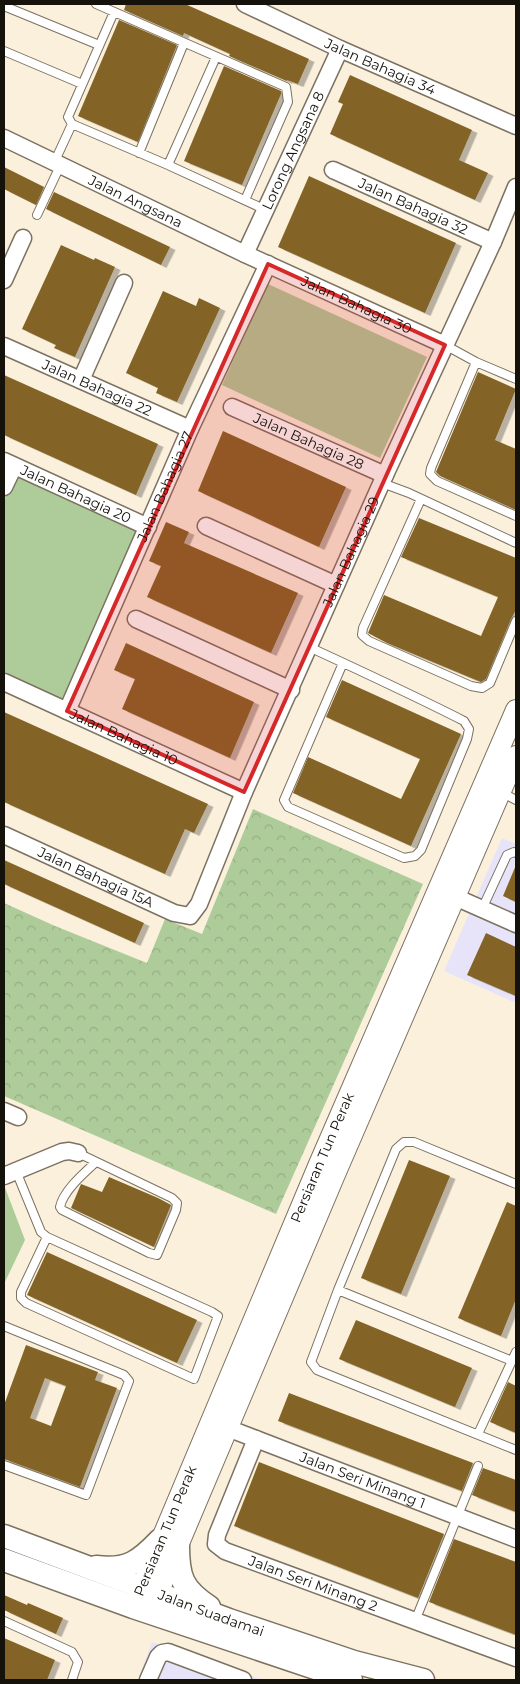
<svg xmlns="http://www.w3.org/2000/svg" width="520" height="1684" font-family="Montserrat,sans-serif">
<defs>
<pattern id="forest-crowns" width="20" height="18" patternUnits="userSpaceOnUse" patternTransform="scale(1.25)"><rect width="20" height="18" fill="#aecc9a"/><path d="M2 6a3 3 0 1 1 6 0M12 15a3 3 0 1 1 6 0" fill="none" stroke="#95ae83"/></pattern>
<filter id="shadow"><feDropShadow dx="5.5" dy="3" stdDeviation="0" flood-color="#0004"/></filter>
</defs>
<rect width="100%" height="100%" fill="#fbf0dc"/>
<path fill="#e7e4fa" d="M502 838 516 844V1003L444 971Z
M152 1642 263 1680H138Z"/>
<path fill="url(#forest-crowns)" d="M253 809 423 884 276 1214 4 1096V903L55 926 147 963 165 919 202 934Z"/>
<path fill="#aecc9a" d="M268 284 427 357 380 458 222 385Z
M18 469 140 526 63 700 4 673V501Z
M4 1185 25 1240 4 1284Z"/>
<path fill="#836427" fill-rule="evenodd" filter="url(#shadow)" d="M126 4H185L309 59 298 84 287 80V81L229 56 230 54 184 33 183 36 124 10Z
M119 20 177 45 138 142 78 116Z
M224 66 281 91V94L242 185 184 161Z
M350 75 472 130 459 160 488 173 475 200 330 134 343 104 338 102Z
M4 167 44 187 36 205 4 189Z
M309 176 456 243 425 313 278 247Z
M54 192 170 247 161 265 46 209Z
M61 245 94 260 95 258 115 267 75 357 54 348 56 345 22 329Z
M163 291 196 306 199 298 220 308 177 402 156 393 158 388 126 373Z
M478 372 516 389 495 440 516 449V510L440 476 436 472Z
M4 375 158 444 136 495 4 435Z
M223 431 346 487 319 547 198 491Z
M419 518 516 558V610L511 619 486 679 481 682 387 643 368 633 384 595 481 636 498 597 401 557Z
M166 522 189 532 184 543 298 593 271 653 147 597 161 566 149 561Z
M126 643 254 702 230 758 122 709 135 679 114 670Z
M342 680 461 734 411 846 293 793 308 757 401 799 420 759 326 717Z
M4 712 208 804 194 833 185 829 165 874 4 802Z
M4 860 144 923 135 943 4 884Z
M516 865V902L503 896Z
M486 933 516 947V996L467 975Z
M409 1160 450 1176 401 1294 361 1278Z
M109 1177 158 1198 171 1205 154 1247 71 1208 81 1184 102 1192Z
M507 1202 516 1206V1299L501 1336 458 1318Z
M47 1252 197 1320 177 1363 27 1295Z
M356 1320 472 1368 455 1407 339 1359Z
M26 1345 98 1372 95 1380 117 1388 80 1487 4 1459V1405ZM45 1378 66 1386 51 1426 30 1418Z
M508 1382 516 1386V1433L490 1422Z
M289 1393 473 1463 462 1491 278 1421Z
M259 1462 444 1534 418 1598 234 1526Z
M483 1468 516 1480V1512L472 1495Z
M454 1539 516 1562V1635L429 1602Z
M4 1595 27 1605 28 1603 63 1618 56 1634 4 1610Z
M4 1638 55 1660 47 1680H4Z"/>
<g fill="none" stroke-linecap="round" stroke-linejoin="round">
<g stroke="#7c7261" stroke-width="10">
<path id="service" d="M96 4 286 87 288 102 245 200
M4 6 99 45
M114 12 68 117 72 124 168 165 266 210
M4 51 82 84
M139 153 184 43
M54 163 72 124
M168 165 216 57
M37 215 60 166
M445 345 476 362 516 379
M476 362 431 468 430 474 437 481 516 516
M382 483 409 493 516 543
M421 499 363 628 362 635 369 641 471 686 482 688 490 683 516 621
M309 647C361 671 413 695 464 721L469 729 467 739 421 850 415 856 404 858 288 807 284 800 343 663
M501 792 516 800
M482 909 507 855 514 852 516 853
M78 1153 172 1198 177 1203 176 1210 157 1255 149 1253 62 1210 60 1207C63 1191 84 1173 96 1162
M16 1171 41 1232 47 1237 212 1312 218 1316 194 1379 26 1303 21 1298V1292L47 1237
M516 1184 414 1142H404L396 1149 338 1290 311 1362 317 1370 516 1450
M338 1290 512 1361
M4 1326 124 1375 129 1381 86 1495 4 1465
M478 1434 516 1352
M4 1621 72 1652 78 1662 72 1680
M415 1621 478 1466"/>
</g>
<g stroke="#7c7261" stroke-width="19">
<g id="minor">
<path id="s1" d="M245 4 340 49 516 126"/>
<path id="s2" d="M4 138 245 254 445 345"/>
<path id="s3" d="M333 170 493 242"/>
<path id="s4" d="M245 254 340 49"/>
<path d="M4 280 23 238"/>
<path id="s5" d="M4 346 190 429"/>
<path d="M81 380 124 283"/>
<path id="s6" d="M232 407 385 475"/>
<path id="s7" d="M4 461 148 527"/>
<path d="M4 487 14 466"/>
<path d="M206 526 336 585"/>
<path d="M136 619 291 690"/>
<path id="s8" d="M4 682 244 792"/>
<path id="s9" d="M67 711 190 429 268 264"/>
<path id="s10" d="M4 835 174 913 190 916 199 904 244 792 385 475 493 242 516 187"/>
<path d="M455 897 516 924"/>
<path d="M4 1111 18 1117"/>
<path d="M4 1176 62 1152 69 1151 78 1153"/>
<path id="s11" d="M217 1424 516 1539"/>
<path id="s12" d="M256 1439 217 1535 216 1544 225 1551 516 1658"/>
<path d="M148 1680 158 1657 162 1653 168 1652 243 1680"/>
</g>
</g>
<g stroke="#7c7261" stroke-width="22">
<g id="tertiary">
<path id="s13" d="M136 1600 319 1164 516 710"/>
<path d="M152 1607 336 1172 516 756"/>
</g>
</g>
<g stroke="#7c7261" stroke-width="25">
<g id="secondary">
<path id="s14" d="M4 1536 229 1620 354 1662 423 1680"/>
<path d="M178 1546C178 1577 182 1589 209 1607"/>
<path d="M4 1560 133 1607 351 1680"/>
<path d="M96 1567C127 1571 139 1562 160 1540"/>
</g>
</g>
<use href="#service" stroke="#fff" stroke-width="8"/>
<use href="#minor" stroke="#fff" stroke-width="16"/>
<use href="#tertiary" stroke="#fff" stroke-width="20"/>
<use href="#secondary" stroke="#fff" stroke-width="22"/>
</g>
<path fill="#d62828" fill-opacity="0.2" stroke="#d62828" stroke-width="4" stroke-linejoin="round" d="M268 264 445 345 244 792 67 711Z"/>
<g text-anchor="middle" stroke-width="5" stroke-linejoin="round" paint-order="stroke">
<g font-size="14" fill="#15120b" stroke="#fff">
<text dy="5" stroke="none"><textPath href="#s1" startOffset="149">Jalan Bahagia 34</textPath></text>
<text dy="5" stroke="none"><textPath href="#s4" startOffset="114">Lorong Angsana 8</textPath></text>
<text dy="5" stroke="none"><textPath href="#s2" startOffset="146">Jalan Angsana</textPath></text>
<text dy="5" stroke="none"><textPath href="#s3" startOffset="88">Jalan Bahagia 32</textPath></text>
<text dy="5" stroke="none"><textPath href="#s2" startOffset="390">Jalan Bahagia 30</textPath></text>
<text dy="5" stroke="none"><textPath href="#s5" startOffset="102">Jalan Bahagia 22</textPath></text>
<text dy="5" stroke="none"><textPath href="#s6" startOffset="84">Jalan Bahagia 28</textPath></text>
<text dy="5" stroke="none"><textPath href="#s9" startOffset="245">Jalan Bahagia 27</textPath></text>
<text dy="5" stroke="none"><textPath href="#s7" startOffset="79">Jalan Bahagia 20</textPath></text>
<text dy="5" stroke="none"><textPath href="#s10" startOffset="602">Jalan Bahagia 29</textPath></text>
<text dy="5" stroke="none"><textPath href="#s8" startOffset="132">Jalan Bahagia 10</textPath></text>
<text dy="5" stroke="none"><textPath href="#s10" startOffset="101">Jalan Bahagia 15A</textPath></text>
<text dy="5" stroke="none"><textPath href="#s13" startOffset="480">Persiaran Tun Perak</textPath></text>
<text dy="5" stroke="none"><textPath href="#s11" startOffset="156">Jalan Seri Minang 1</textPath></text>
<text dy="5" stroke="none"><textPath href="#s13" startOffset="75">Persiaran Tun Perak</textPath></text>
<text dy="5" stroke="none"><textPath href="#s12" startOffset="218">Jalan Seri Minang 2</textPath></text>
<text dy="5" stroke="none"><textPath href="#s14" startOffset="221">Jalan Suadamai</textPath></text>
</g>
</g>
<rect width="520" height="1684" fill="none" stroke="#15120b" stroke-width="10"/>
</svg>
